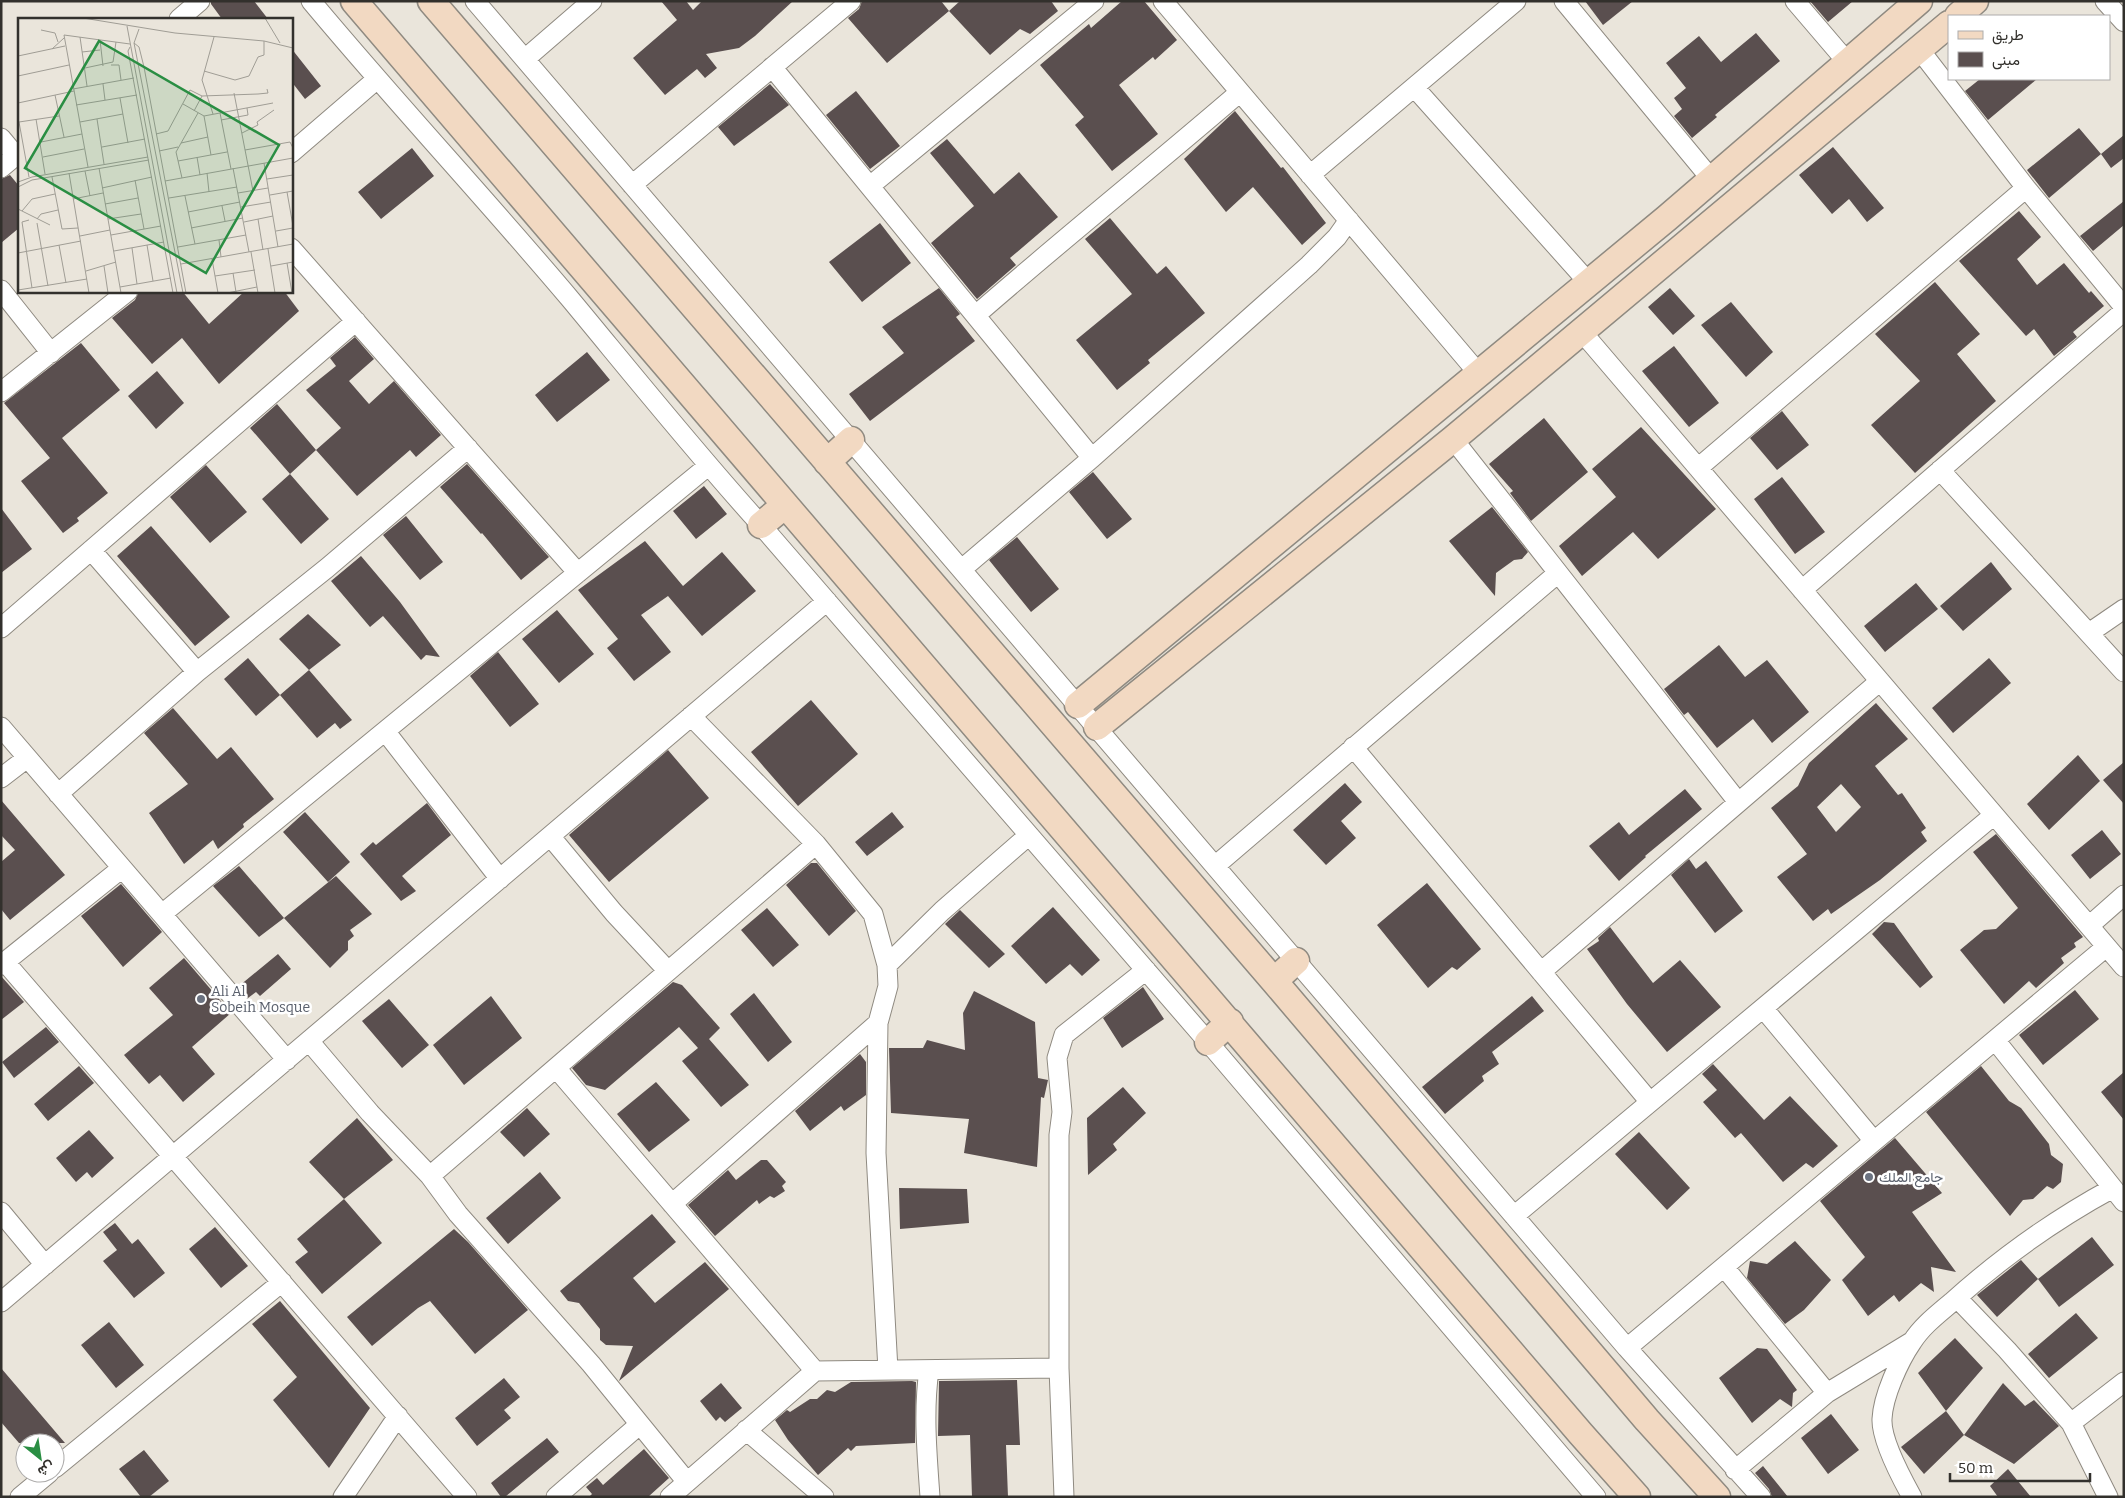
<svg xmlns="http://www.w3.org/2000/svg" width="2125" height="1498" font-family="Bitter,Vazirmatn,serif">
<rect width="100%" height="100%" fill="#eae5db"/>
<path fill="#5a4f4f" fill-rule="evenodd" d="M211 1H254L268 19H222L211 4Z
M661 1H686L693 10 702 1H793L755 36 739 48 706 54 717 68 705 78 697 69 665 95 633 58 677 20Z
M862 1H941L949 11 887 63 848 18 859 9Z
M960 1H1051L1058 11 1030 34 1020 29 990 55 949 11Z
M1122 1H1144L1177 40 1155 60 1153 57 1119 85 1158 134 1112 171 1075 125 1084 117 1040 65 1089 24 1091 28Z
M1585 1H1633L1603 25Z
M1810 1H1853L1828 22Z
M1756 33 1780 61 1715 115 1717 117 1692 138 1674 116 1682 109 1674 98 1686 88 1666 63 1699 36 1721 62Z
M291 48 321 86 305 99 291 81Z
M1980 79H2037L1988 120 1965 91Z
M770 84 789 105 734 146 718 127Z
M856 91 900 146 870 169 826 115Z
M1235 111 1281 168 1283 167 1326 223 1302 245 1253 187 1226 212 1184 159Z
M2079 128 2101 154 2049 198 2027 170Z
M2124 135V158L2111 168 2101 154Z
M947 139 994 194 1019 172 1058 217 1010 258 1016 265 977 299 931 243 974 206 930 153Z
M1833 147 1884 208 1867 222 1849 199 1832 214 1799 175Z
M412 148 434 176 381 219 358 192Z
M10 175 19 186V228L1 243V179Z
M2124 201V225L2093 251 2080 236Z
M2019 211 2041 237 2017 259 2037 285 2064 263 2089 293 2091 291 2104 306 2073 332 2077 337 2054 356 2034 329 2026 336 1959 261Z
M1110 218 1157 274 1166 266 1205 313 1148 360 1150 363 1117 390 1076 340 1132 294 1085 239Z
M880 223 911 263 862 302 829 262Z
M1935 282 1980 334 1957 354 1996 401 1915 473 1871 425 1920 381 1875 334Z
M939 288 960 314 956 317 975 341 870 421 849 394 904 353 882 327Z
M1670 288 1695 316 1673 335 1648 307Z
M139 291H182L209 324 245 291H284L299 311 219 384 182 338 152 364 112 318 135 300Z
M1731 302 1773 352 1746 377 1701 325Z
M355 337 374 359 349 381 369 404 394 381 441 435 416 457 410 450 357 496 316 450 341 428 306 390 336 366 330 358Z
M81 343 120 390 62 438 108 493 77 518 79 521 63 533 21 481 50 458 4 403Z
M1674 346 1719 403 1689 427 1642 371Z
M587 352 610 380 557 422 535 395Z
M157 371 184 403 156 429 128 396Z
M277 404 316 450 290 474 250 428Z
M1782 411 1809 445 1777 470 1750 438Z
M1544 418 1588 472 1531 521 1510 493 1513 491 1489 464Z
M1641 427 1716 509 1658 559 1633 532 1582 576 1559 546 1616 497 1592 469Z
M467 464 549 557 521 580 482 533 481 534 440 487Z
M206 465 247 512 210 543 170 497Z
M1093 472 1132 519 1107 539 1069 492Z
M290 474 329 519 301 544 262 499Z
M1782 477 1825 532 1795 554 1754 499Z
M704 486 727 514 696 539 673 511Z
M1492 507 1528 552 1522 559 1514 560 1496 573 1495 596 1449 541Z
M1 508 32 549 1 573Z
M406 516 443 562 420 580 383 535Z
M151 526 230 617 195 646 117 556Z
M1017 537 1059 589 1031 612 989 560Z
M645 541 683 586 722 552 756 591 702 636 668 596 641 615 671 652 634 681 607 648 618 639 578 590Z
M361 556 400 602 440 657 426 655 421 660 383 616 370 627 331 581Z
M1991 562 2012 589 1963 631 1940 606Z
M1916 583 1938 609 1885 652 1864 626Z
M557 610 594 654 559 683 522 639Z
M308 614 341 645 309 670 279 639Z
M1719 645 1745 677 1767 660 1809 712 1772 743 1753 719 1717 748 1688 712 1684 715 1664 689Z
M498 652 539 704 510 727 470 676Z
M248 658 280 695 256 716 224 679Z
M1989 658 2011 683 1953 733 1932 708Z
M309 670 352 720 340 729 335 723 317 738 280 695Z
M811 700 858 754 798 806 751 752Z
M1876 703 1908 739 1875 766 1898 795 1902 793 1926 828 1921 832 1927 841 1880 880 1831 914 1828 909 1813 921 1777 877 1807 854 1771 808 1798 786 1809 763ZM1841 784 1861 807 1836 832 1817 807Z
M173 708 217 759 231 747 274 799 243 824 244 827 218 849 213 840 184 864 149 813 188 784 144 733Z
M668 750 709 798 609 882 569 835Z
M2078 755 2100 781 2049 830 2027 804Z
M2124 762V804L2103 780Z
M1345 783 1362 802 1341 821 1356 838 1326 865 1293 830Z
M1685 789 1702 809 1645 856 1646 857 1619 881 1589 846 1619 822 1629 835Z
M1 800 65 875 10 920 1 909V862L15 850 1 835Z
M427 803 451 835 402 876 416 891 401 901 360 854 373 842 376 845Z
M305 812 350 862 328 882 283 832Z
M892 812 904 827 867 856 855 842Z
M2102 830 2121 854 2090 879 2071 855Z
M1996 834 2083 937 2074 943 2076 947 2061 958 2064 963 2036 988 2029 981 2004 1004 1960 950 1984 930 1996 929 2018 908 1973 852Z
M1689 859 1696 869 1706 861 1743 911 1715 933 1671 875Z
M811 863H817L856 911 829 936 786 885Z
M239 866 284 918 259 937 213 886Z
M336 876 372 914 350 930 354 936 348 941V950L330 968 284 918Z
M1427 883 1481 949 1457 970 1452 967 1428 988 1377 925Z
M121 884 162 932 123 967 81 916Z
M1053 907 1100 960 1082 976 1070 964 1046 984 1011 946Z
M767 908 799 945 773 967 741 930Z
M960 910 1005 954 989 968 945 924Z
M1884 922 1894 923 1933 977 1920 988 1872 934Z
M1610 927 1653 983 1680 960 1721 1007 1667 1052 1627 1004 1587 949 1599 941 1598 938Z
M278 954 291 969 260 996 256 992 248 998 239 986Z
M184 958 231 1013 192 1047 215 1074 183 1102 160 1075 149 1084 124 1055 173 1015 149 988Z
M1 976 24 1002 1 1020Z
M673 982 682 985 720 1028 709 1039 749 1085 721 1107 682 1061 698 1048 679 1027 605 1090 586 1085 572 1068Z
M1143 987 1164 1019 1122 1048 1103 1018Z
M2075 990 2099 1019 2043 1065 2019 1035Z
M974 991 1035 1022 1038 1078 1048 1080 1044 1098 1041 1097 1037 1167 964 1153 969 1119 891 1113 889 1048H923L927 1040 965 1050 963 1013Z
M754 993 792 1042 768 1062 730 1014Z
M491 996 522 1038 464 1085 433 1045Z
M1532 996 1544 1011 1492 1052 1499 1064 1482 1076 1484 1081 1445 1114 1422 1087Z
M389 999 429 1045 402 1068 362 1021Z
M46 1027 59 1042 14 1078 2 1062Z
M860 1054 866 1062V1095L844 1111 841 1106 810 1131 795 1111Z
M1713 1064 1764 1120 1790 1096 1838 1146 1813 1168 1806 1163 1783 1182 1741 1133 1735 1138 1703 1102 1717 1090 1702 1074Z
M79 1066 94 1083 48 1121 34 1104Z
M1981 1066 2009 1101 2021 1108 2049 1144 2051 1155 2063 1164 2061 1182 2053 1189 2047 1186 2033 1199 2023 1200 2010 1216 1926 1112Z
M2124 1072V1120L2101 1092Z
M656 1082 690 1120 649 1152 617 1114Z
M1123 1087 1146 1113 1113 1144 1117 1150 1088 1175 1087 1118Z
M527 1108 550 1134 524 1157 500 1132Z
M357 1118 393 1160 344 1199 309 1162Z
M89 1130 114 1158 92 1178 87 1172 76 1182 56 1158Z
M1639 1132 1690 1188 1667 1210 1615 1154Z
M1895 1138 1942 1193 1912 1212 1956 1272 1931 1267 1934 1292 1921 1283 1899 1302 1894 1295 1868 1316 1842 1280 1865 1257 1820 1201Z
M761 1160H767L786 1182 782 1186 785 1191 774 1198 770 1196 759 1204 757 1200 715 1236 688 1205 728 1170 736 1180Z
M540 1172 561 1198 508 1244 486 1218Z
M899 1188 967 1189 969 1223 900 1229Z
M344 1199 382 1243 322 1294 295 1262 308 1252 297 1239Z
M652 1214 676 1242 633 1278 655 1303 705 1262 729 1289 619 1381 633 1346 606 1345 600 1340V1329L579 1303 568 1301 560 1291Z
M115 1223 132 1244 138 1239 165 1273 134 1298 103 1261 117 1250 103 1232Z
M215 1227 248 1266 221 1288 189 1249Z
M454 1229 468 1242 528 1310 475 1354 430 1301 418 1308 372 1346 347 1317Z
M2092 1237 2114 1265 2059 1307 2038 1279Z
M1795 1241 1831 1280 1804 1310 1785 1324 1747 1278 1750 1261 1767 1264Z
M2021 1260 2038 1279 1997 1317 1977 1295Z
M280 1301 370 1408 329 1468 273 1400 297 1377 252 1324Z
M2076 1313 2098 1338 2049 1378 2028 1354Z
M109 1322 144 1365 116 1388 81 1345Z
M1955 1338 1983 1368 1946 1411 1918 1373Z
M1757 1348 1767 1349 1797 1390 1793 1393 1792 1407 1780 1399 1752 1423 1719 1378Z
M1 1368 65 1443H19L1 1422Z
M504 1378 520 1397 504 1410 511 1418 477 1446 455 1418Z
M1017 1380 1020 1445H1006L1008 1497H972L970 1435 938 1436 939 1381Z
M912 1381 916 1382 915 1443 856 1446 851 1451 848 1448 818 1475 788 1440 775 1420 787 1410 790 1412 810 1399H817L827 1390 835 1392 851 1382Z
M721 1383 742 1408 725 1422 720 1417 716 1421 700 1401Z
M2003 1383 2025 1406 2034 1400 2059 1426 2014 1464 1964 1435Z
M1946 1411 1964 1435 1924 1474 1901 1447Z
M1831 1414 1859 1450 1828 1474 1801 1438Z
M547 1438 559 1452 505 1497H501L491 1483Z
M644 1449 669 1478 648 1497H589L592 1494 586 1487 597 1478 603 1485Z
M144 1450 169 1481 149 1497H141L119 1469Z
M1763 1466 1788 1497H1772L1769 1489 1755 1473Z
M2008 1469 2031 1497H1998L1990 1486Z"/>
<g fill="none" stroke-linecap="round" stroke-linejoin="round">
<g stroke="#8f8a81" stroke-width="21">
<path id="street" d="M311 1C396 103 486 199 571 300 634 376 695 452 761 525L1208 1042 1596 1497
M475 1 1627 1348 1761 1497
M1163 1 1479 374
M1564 1 1712 180
M1795 1 1848 63
M2105 1 2124 22
M179 19 200 1
M1919 49 2026 188 2124 307
M525 59 592 1
M772 67 1092 458
M1414 87 1589 283
M1 138 16 156
M291 153 377 79
M1 168 19 153
M1310 175 1516 1
M632 185 851 1
M870 186 1094 1
M291 248 578 573
M1 290 51 353
M976 315C1063 239 1153 167 1240 92
M1582 332 2124 967
M1 392 128 291
M1453 439 1738 802
M1698 468 2026 188
M1940 470 2124 672
M91 550 197 672
M962 569 1092 458 1309 265 1337 237 1349 220
M1802 590 2124 311
M1 628 356 321
M2089 633 2124 609
M691 716 816 844 873 914 887 965 888 986 878 1023 876 1153 888 1370
M1 727 287 1060
M385 731 500 879
M1353 747 1650 1102
M1 778 27 758
M58 794 197 672 327 568 468 448
M550 836 614 913 668 971
M1215 866 1558 573
M162 914 708 466
M2089 926 2124 895
M5 962 467 1497
M1 965 122 868
M887 965 942 911 1029 835
M1541 972 1880 681
M1763 1008 1874 1141
M1995 1040 2124 1202
M309 1041 370 1113 430 1176 458 1214 591 1364 687 1482
M556 1068 815 1371
M430 1176 816 844
M672 1204 878 1023
M1 1212 45 1265
M1514 1216 1994 815
M1724 1267 1827 1393 1911 1342
M1957 1298 2007 1350 2071 1423 2108 1497
M1 1302 827 601
M1627 1348 2106 947
M929 1370C923 1412 927 1454 930 1497
M2071 1423 2124 1382
M746 1430 824 1497
M55 1468 282 1282
M1735 1470 1827 1393
M20 1497 49 1473
M343 1497 398 1416
M556 1497 639 1425
M670 1497 815 1371 1059 1368
M1064 1497 1059 1368V1135L1062 1112 1057 1058 1064 1035 1146 970
M1912 1497C1902 1479 1881 1439 1882 1419 1883 1396 1899 1361 1912 1342 1922 1326 1938 1314 1952 1302 2002 1257 2054 1220 2113 1188"/>
</g>
<g stroke="#8f8a81" stroke-width="29">
<path id="secondary" d="M354 1C762 480 1173 956 1581 1434L1637 1497
M431 1 1274 981 1647 1420 1717 1497
M1958 16 1975 1
M827 462 851 440
M761 525 784 506
M1078 705 1667 218 1919 1
M1097 727 1453 439 1949 24
M1274 981 1296 961
M1208 1042 1230 1022"/>
</g>
<use href="#street" stroke="#fff" stroke-width="19"/>
<use href="#secondary" stroke="#f2d9c2" stroke-width="26"/>
</g>
<g fill="#6b7280" stroke="#fff" stroke-width="2">
<circle cx="201" cy="999" r="5"/>
<circle cx="1869" cy="1177" r="5"/>
</g>
<g text-anchor="middle" stroke-width="5" stroke-linejoin="round" paint-order="stroke">
<g font-size="14" fill="#5b616d" stroke="#fff" text-anchor="start">
<text x="211" y="996">Ali Al<tspan x="211" dy="16">Sobeih Mosque</tspan></text>
<text x="1879" y="1182">جامع الملك</text>
</g>
</g>
<g transform="translate(18 18)">
<rect width="275" height="275" fill="#eae5db"/>
<path fill="none" stroke="#a09d95" stroke-width="1" d="M65 0 157 15 246 23 275 30M247 0 262 25M109 8 159 275M121 11 116 25 165 275M23 12 37 15 40 24M62 19 69 68M82 22 85 48M116 25 121 29 126 49 168 275M112 29 110 33 155 275M34 31 46 20M64 34 82 32M0 38 47 28M93 47H101L103 62M67 50 95 44 98 24M186 53 217 62 231 58 240 39 246 37V23M0 58 51 47M85 66 87 82M55 71 116 60M216 75 235 173M37 77 46 119M102 80 110 125M0 85 56 73M165 86 186 98 255 85M58 87 119 77M176 93 184 78 240 76 250 75 249 71M202 95 213 151M195 96 184 62 196 19M186 98 193 137M18 101 27 156M79 101 86 146M203 102 230 97 229 90M1 104 11 159M1 104 41 98M62 104 105 96M224 115 240 107 239 104 256 92M138 116 150 113 172 72 184 78M23 124 64 116M163 125 190 119M84 129 127 121M227 132 272 124 275 130M141 133 160 129M25 139 66 131M179 139 182 157M160 143 209 134M246 145 260 229M70 149 46 17 112 26M81 150 103 275M215 150 231 234M67 153 72 178M51 155 71 275M189 155 191 174M34 159 44 211 60 210M164 160 158 134 180 95M249 161 275 157M117 162 126 211M147 163 275 140M0 164 14 159 130 139M0 169 14 162 131 142M84 170 134 159M269 174 275 208M220 175 250 170M252 177 275 173M167 178 177 226M151 180 219 169M55 181 85 175M87 186 120 180M204 188 207 203M223 189 253 184M0 191 32 207M4 193 14 181 37 176M170 194 222 184M19 201 23 196 40 192M90 201 123 196M240 201 245 232M11 202 4 204 14 270M226 204 255 198M19 205 30 268M173 210 225 200M258 213 275 210M93 217 143 208M62 218 92 212M201 222 203 239M41 227 48 265M129 227 135 263M160 229 228 217M114 230 119 266M250 231 257 275M96 233 146 224M233 234 240 275M0 235 63 223M194 241 200 275M269 245 274 275M163 246 275 226M86 248 90 275M253 248 275 244M68 253 98 244M215 255 218 274M197 258 237 252M102 269 153 260M0 272 69 261M209 275 239 269"/>
<path fill="#2a8e43" fill-opacity="0.15" stroke="#2a8e43" stroke-width="2.5" d="M81 23 261 127 188 255 7 150Z"/>
<rect width="275" height="275" fill="none" stroke="#32302c" stroke-width="2.5"/>
</g>
<rect width="2125" height="1498" fill="none" stroke="#32302c" stroke-width="5"/>
<rect x="1948" y="15" width="162" height="65" fill="#ffffff" stroke="#adacab"/>
<rect x="1958" y="31" width="25" height="8" fill="#f2d9c2" stroke="#adacab"/>
<text x="1992" y="40" font-size="15" fill="#32302c">طريق</text>
<rect x="1958" y="52" width="25" height="15" fill="#5a4f4f" stroke="#adacab"/>
<text x="1992" y="65" font-size="15" fill="#32302c">مبنى</text>
<g transform="translate(40 1458) rotate(150)"><circle r="24" fill="#ffffff" stroke="#adacab"/>
<path d="M0-4L9 19L0 12L-9 19Z" fill="#2a8e43"/>
<text y="-8" font-size="14" font-weight="bold" text-anchor="middle" fill="#32302c">ش</text>
</g>
<path d="M1950 1473v8h140v-8" fill="none" stroke="#32302c" stroke-width="2.5"/>
<text x="1958" y="1473" font-size="15" fill="#32302c" stroke="#ffffff" stroke-width="4" paint-order="stroke">50 m</text>
</svg>
